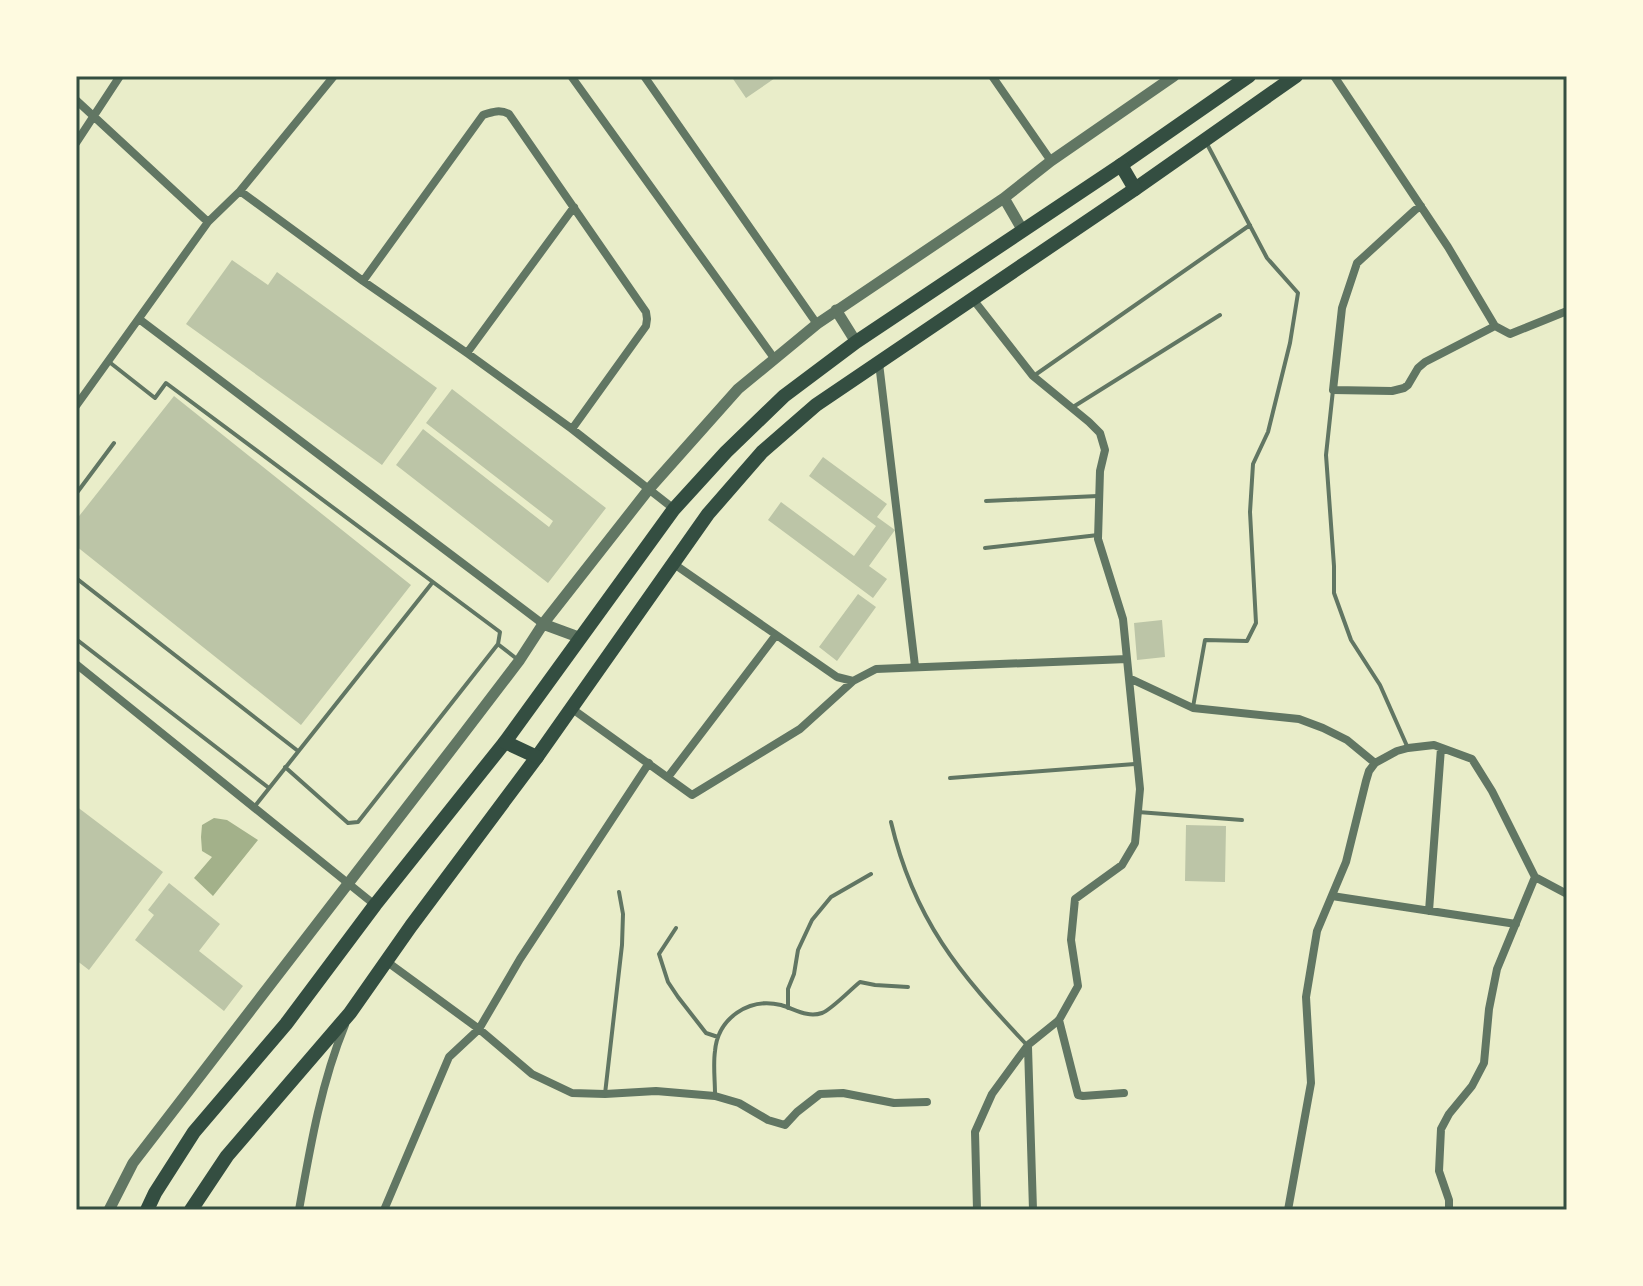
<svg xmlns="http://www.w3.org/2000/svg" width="1643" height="1286" font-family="Barlow,sans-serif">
<rect width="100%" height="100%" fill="#e9edc9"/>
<path fill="#a3b18a" d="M214 818 227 820 258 840 213 896 194 878 212 857 202 851 201 837 202 825Z"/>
<path fill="#bcc5a7" d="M731 76H778L746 98Z
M232 260 268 285 277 272 437 388 382 465 186 324Z
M452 389 606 508 548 583 396 465 423 429 549 527 553 521 426 423Z
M174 396 411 585 301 725 76 546V520Z
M823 457 887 504 877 517 895 530 869 566 887 579 873 598 768 520 781 502 854 556 876 526 809 476Z
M858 594 876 607 837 661 819 647Z
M1162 620 1165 657 1137 660 1134 623Z
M76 806 163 872 89 970 76 960Z
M1186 825 1226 826 1225 882 1185 881Z
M169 883 220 924 199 951 243 986 224 1011 135 940 154 915 148 910Z"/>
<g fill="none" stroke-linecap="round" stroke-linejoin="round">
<path stroke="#617663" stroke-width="4" d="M108 361 155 398 166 383 500 632 498 644 358 822 348 823 285 767
M1035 375 1250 225
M1333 390 1326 455 1334 566V593L1351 640 1380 685 1407 746
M1073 407 1220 315
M76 494 114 443
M986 501 1098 496
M985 548 1098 535
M76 578 298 751
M76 639 269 788
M499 645 517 659
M1193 707 1205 640 1247 641 1256 623 1250 512 1253 464 1268 432 1290 343 1298 293 1267 258 1207 144
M950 778 1135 764
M255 806 432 583
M1138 812 1242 820
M891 822C914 920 959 973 1026 1044
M676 928 659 954 668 982 678 997 706 1033 718 1037
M788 1008V989L794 974 798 950 812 920 831 897 871 874
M605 1094 622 945 623 914 619 892
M715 1094C715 1080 713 1065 715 1051 718 1018 749 997 781 1005 795 1009 807 1018 822 1013 831 1010 851 989 860 982L875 985 908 987"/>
<path stroke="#617663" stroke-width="8" d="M571 76 774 358
M644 76 817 324
M992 76 1051 161
M1334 76 1448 247 1495 326 1510 334 1567 311
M76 100 208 222
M76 143 120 76
M240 191 363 281 467 353 572 429 674 509
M1421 206 1415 210 1357 263 1342 308 1333 390 1392 391 1404 388 1408 385 1418 368 1425 362 1495 326
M363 281 483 115C492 112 500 109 509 114L646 312 647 319 646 326 572 429
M972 298 1033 376 1089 422 1100 433 1105 450 1100 471 1098 539 1123 619 1140 789 1135 843 1122 865 1075 899 1071 940 1078 986 1059 1020 1028 1045 992 1094 975 1132 977 1210
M139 319 543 624
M467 353 574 207
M879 363 915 666
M76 406 208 222 240 191 334 76
M674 564 837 677 853 681 876 669 1127 659
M76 664 375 905
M1129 678 1193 708 1299 719 1323 728 1347 740 1375 763
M571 708 692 795 800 729 853 681
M668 777 776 635
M1332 896 1516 924
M1429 911 1441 748
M386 961 479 1029 532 1074 572 1093 605 1094 656 1091 715 1096 739 1103 768 1120 785 1125 797 1112 820 1094 843 1093 894 1103 927 1102
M1059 1020 1078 1095 1083 1096 1124 1093
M1028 1047 1033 1210
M299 1210C310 1148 321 1083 345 1025
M384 1210 449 1057 479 1029 520 959 649 763
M1288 1210 1311 1083 1306 997 1317 931 1346 862 1366 781 1369 771 1375 763 1397 751 1408 748 1434 745 1472 759 1492 791 1535 877 1567 894
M1449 1210V1200L1439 1171 1441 1129 1449 1114 1472 1086 1484 1063 1489 1009 1497 969 1535 877"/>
<path stroke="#617663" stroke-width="11" d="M1004 198 1023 231
M836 310 856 342
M543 624 581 638
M109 1210 133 1163 461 737 519 661 543 624 649 489 738 389 817 324 1004 198 1051 161 1174 76"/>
<path stroke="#344e41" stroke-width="14" d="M147 1210 155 1193 194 1132 286 1024 375 905 505 742 674 509 726 452 784 396 856 342 1121 165 1249 76
M191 1210 227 1156 350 1013 411 926 537 757 708 514 762 452 816 405 1135 189 1296 76"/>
<path stroke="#344e41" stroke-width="14" d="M1121 165 1135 189
M505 742 537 757"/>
</g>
<rect width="1643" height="1286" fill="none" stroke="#fefae0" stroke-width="156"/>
<rect x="78" y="78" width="1487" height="1130" fill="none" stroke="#344e41" stroke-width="3"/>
</svg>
